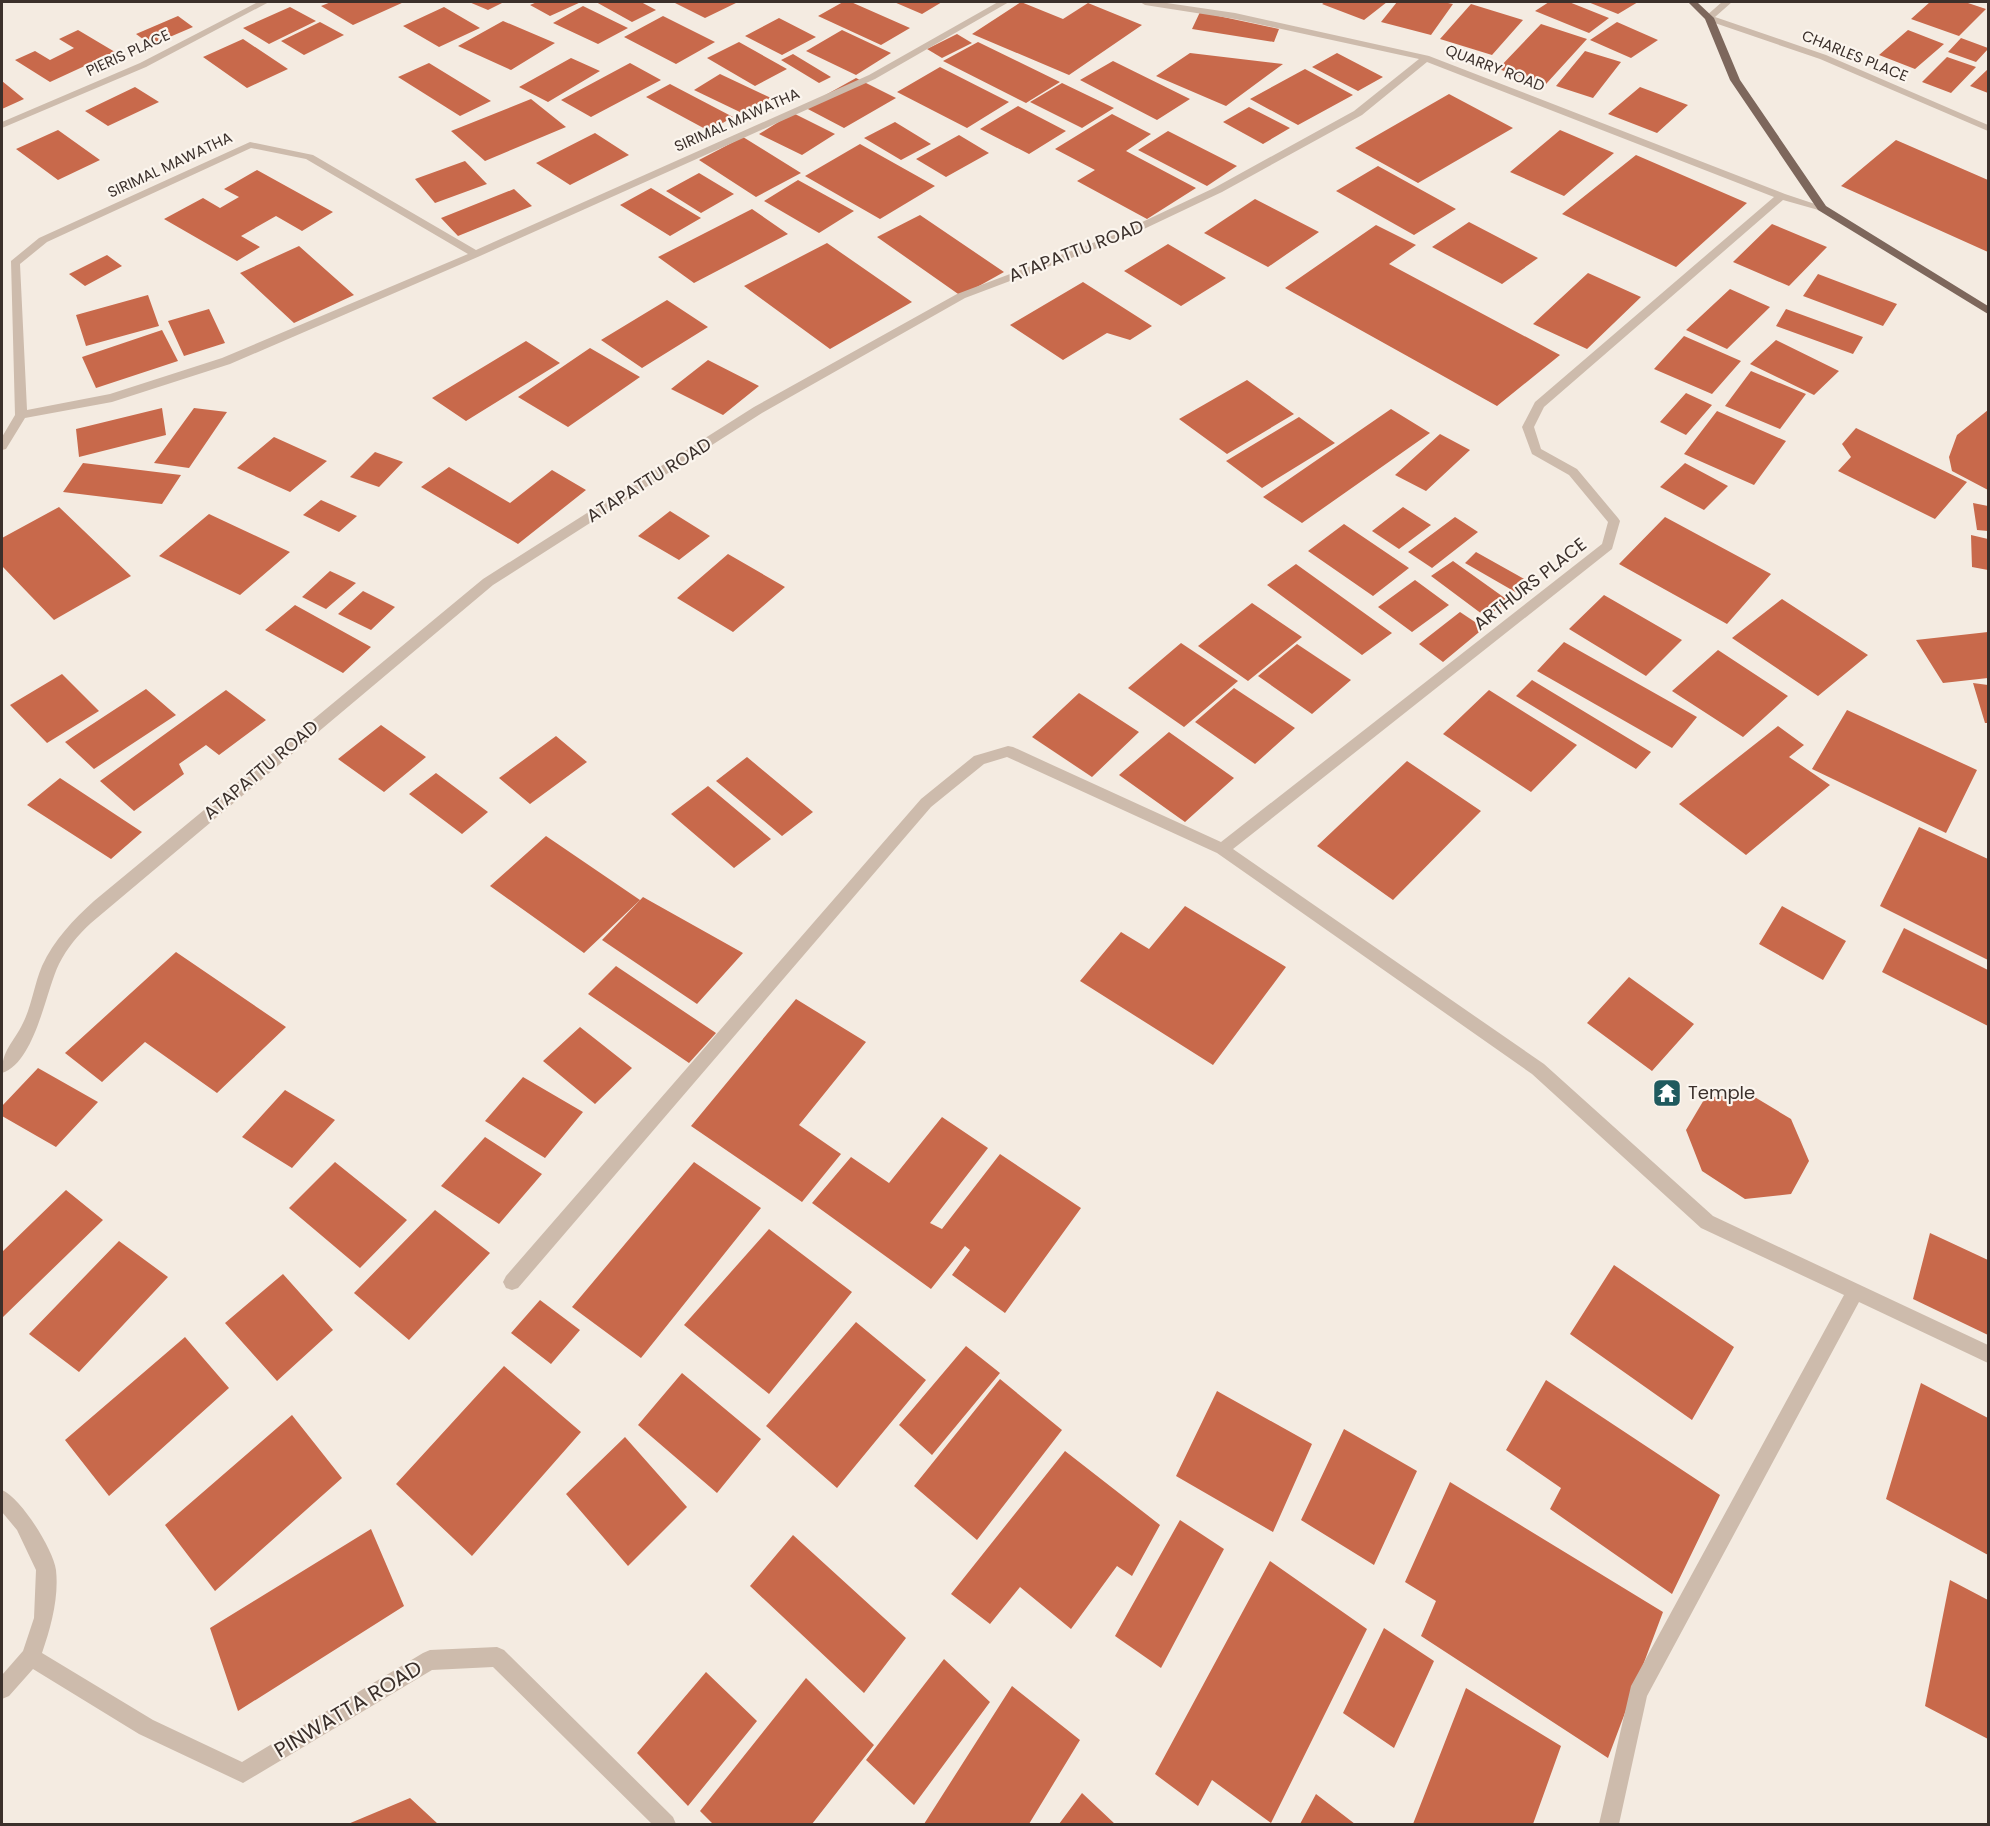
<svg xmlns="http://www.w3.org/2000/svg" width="1990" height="1826" font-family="Poppins,sans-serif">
<rect width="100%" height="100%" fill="#f4ebe1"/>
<path fill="#c8694b" d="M331 2H404L353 25 321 6Z
M469 2H504L488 10Z
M537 2H581L550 16 530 5Z
M596 2H641L656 10 632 22Z
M673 2H738L705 18Z
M843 2H851L910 28 881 45 818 16Z
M894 2H942L922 14Z
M1021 2 1063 19 1088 3 1142 25 1069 75 972 34Z
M1325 2H1387L1364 20 1322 4Z
M1397 2H1443L1453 4 1431 35 1381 22Z
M1549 2H1569L1609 18 1589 33 1535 11Z
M1588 2H1638L1618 14Z
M1930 2H1965L1986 9 1959 36 1911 19Z
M1471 4 1523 20 1492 55 1440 39Z
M583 6 628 28 598 44 553 23Z
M290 7 316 21 269 44 243 28Z
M444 7 480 28 439 47 403 26Z
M1200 12 1279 29 1274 42 1192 29Z
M178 16 193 27 151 45 136 34Z
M663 16 715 42 676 64 624 37Z
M779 18 816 37 782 55 745 36Z
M503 21 555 43 511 70 458 46Z
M320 22 344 35 304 55 281 41Z
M1617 22 1658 40 1631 58 1590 40Z
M1541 24 1587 39 1546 84 1498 69Z
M78 30 115 52 50 82 15 60 35 51 50 60 74 48 59 39Z
M842 30 891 53 856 75 806 51Z
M1908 30 1944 44 1915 69 1879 55Z
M957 34 972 43 942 58 927 49Z
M1961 38 1988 48V49L1976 62 1948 52Z
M243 39 288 69 247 88 203 57Z
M739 42 787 69 755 86 707 58Z
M978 42 1060 82 1026 103 943 61Z
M1585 51 1621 62 1593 98 1556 86Z
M1190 53 1283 64 1226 106 1156 76Z
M1337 53 1383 77 1358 91 1312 67Z
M793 54 831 77 819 83 781 60Z
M1947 57 1976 67 1951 93 1922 82Z
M571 58 600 71 548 102 519 87Z
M1113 61 1190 99 1157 120 1080 80Z
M429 63 491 101 460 116 398 77Z
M630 63 661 80 591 117 561 100Z
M940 67 1009 102 967 128 897 92Z
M1305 69 1353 95 1298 125 1250 99Z
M1988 69V93L1970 86Z
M720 74 771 98 744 114 694 90Z
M856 78 896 98 844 128 804 107Z
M2 81 24 99 2 109Z
M1062 83 1114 108 1082 128 1030 102Z
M670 84 733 117 709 131 646 97Z
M135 87 159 102 108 126 85 111Z
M1640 87 1688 105 1657 133 1608 114Z
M1449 94 1513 128 1418 183 1355 148Z
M531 99 566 127 485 161 451 131Z
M1018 106 1066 131 1029 154 980 129Z
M1249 107 1290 128 1263 144 1223 122Z
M793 113 835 134 802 155 759 134Z
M1112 114 1151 134 1126 151 1196 188 1147 219 1077 181 1095 170 1055 149Z
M895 122 931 144 901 160 864 138Z
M58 130 100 160 58 180 16 149Z
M1560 130 1614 153 1564 196 1510 172Z
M1168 131 1237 166 1207 186 1138 150Z
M595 133 629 155 570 185 536 163Z
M959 135 989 153 946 177 916 159Z
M743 137 801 173 756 197 699 160Z
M1896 140 1988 180V252L1841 186Z
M860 144 935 186 880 219 805 176Z
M1636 155 1747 203 1676 267 1562 214Z
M465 161 487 184 435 203 415 179Z
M1378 166 1456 209 1414 235 1336 191Z
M257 170 333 212 302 231 276 216 241 236 260 247 237 261 164 219 203 198 220 208 239 197 224 189Z
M699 173 734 194 701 213 666 191Z
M798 180 854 211 819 233 764 201Z
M651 188 701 218 670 236 620 205Z
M514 189 532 206 458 236 441 218Z
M1255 199 1319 232 1268 267 1204 233Z
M752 209 788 234 694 283 658 257Z
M920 215 1004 272 961 296 877 237Z
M1469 222 1538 258 1502 284 1432 247Z
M1772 224 1827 247 1789 286 1733 262Z
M1376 225 1416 245 1389 264 1560 355 1497 406 1285 288Z
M827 243 912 302 830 349 744 286Z
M1168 244 1226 278 1181 306 1124 271Z
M299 246 354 295 294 323 240 273Z
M107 255 122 266 85 286 69 274Z
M1588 273 1641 297 1587 349 1533 324Z
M1818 274 1897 304 1883 326 1803 296Z
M1083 282 1152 326 1130 340 1107 333 1063 360 1010 325Z
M1730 289 1770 307 1727 349 1686 330Z
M148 295 159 326 86 346 76 315Z
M667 300 708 327 642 368 601 340Z
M209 309 225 343 184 356 168 321Z
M1786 309 1863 337 1853 354 1776 326Z
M162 330 178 361 96 388 82 357Z
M1684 336 1741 361 1712 394 1654 369Z
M1776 340 1839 371 1814 395 1750 364Z
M526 341 560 363 466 421 432 398Z
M590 348 640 377 568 427 518 397Z
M708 360 759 386 723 415 671 389Z
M1751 371 1806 394 1780 429 1725 406Z
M1247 380 1294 414 1227 454 1179 419Z
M1686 393 1712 405 1686 435 1660 422Z
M162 408 166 435 79 457 76 429Z
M194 408 227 412 189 468 154 463Z
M1391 409 1430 433 1302 523 1263 497Z
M1988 410V490L1952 471 1949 457 1957 435Z
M1717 411 1786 441 1754 485 1684 454Z
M1299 417 1335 443 1262 488 1226 461Z
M1856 428 1967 482 1935 519 1838 471 1851 457 1842 444Z
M1440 434 1470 450 1426 491 1395 475Z
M274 437 327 461 290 492 237 468Z
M375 452 403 462 379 487 350 477Z
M83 463 181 475 162 504 63 492Z
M1685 463 1728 486 1704 510 1660 487Z
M449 467 510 503 552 470 586 490 518 544 421 487Z
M321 500 357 516 339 532 303 515Z
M1973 503 1988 506V531L1977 530Z
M59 507 131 576 54 620 2 566V538Z
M1403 507 1431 525 1399 549 1372 531Z
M670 511 710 536 679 560 638 536Z
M209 514 290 552 240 595 159 556Z
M1455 517 1478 532 1432 568 1408 552Z
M1665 517 1771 574 1727 624 1619 564Z
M1344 524 1409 568 1373 596 1308 551Z
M1971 535 1988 539V570L1972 567Z
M1476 552 1535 585 1524 597 1465 563Z
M728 554 785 587 733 632 677 598Z
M1453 561 1509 601 1486 617 1431 576Z
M1296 564 1392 633 1362 655 1267 585Z
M330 571 356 583 326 609 302 597Z
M1415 580 1449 605 1412 632 1378 607Z
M363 591 395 607 371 630 338 614Z
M1604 595 1682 640 1646 676 1569 629Z
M1782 599 1868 655 1818 696 1732 638Z
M1252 603 1302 637 1248 681 1198 646Z
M295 605 371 647 343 673 265 630Z
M1460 612 1484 628 1443 662 1419 644Z
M1988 632V678L1943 683 1916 640Z
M1564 642 1697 717 1672 748 1537 671Z
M1181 643 1238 681 1184 727 1128 688Z
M1297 644 1351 680 1312 714 1258 676Z
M1718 650 1788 696 1743 737 1672 691Z
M62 674 99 711 47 743 10 705Z
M1532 680 1651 752 1636 769 1516 696Z
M1973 683 1988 685V723H1985Z
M1234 688 1295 728 1255 764 1195 722Z
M146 689 176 715 94 769 65 742Z
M226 690 266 720 219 755 206 745 179 764 184 774 134 811 100 781Z
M1489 690 1577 745 1531 792 1443 734Z
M1079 693 1139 732 1092 777 1032 737Z
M1847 710 1977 770 1946 833 1812 769Z
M381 725 426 757 384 792 338 759Z
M1778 726 1804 745 1789 757 1830 785 1746 855 1679 804Z
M1169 732 1234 778 1185 822 1119 775Z
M556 736 587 762 530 804 499 778Z
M747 757 813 812 782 836 716 781Z
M1407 761 1481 811 1393 900 1317 846Z
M436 773 488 812 462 834 409 794Z
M60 778 142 832 111 859 27 805Z
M708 786 771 839 734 868 671 814Z
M1919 827 1988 859V960L1880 906Z
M546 836 640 900 584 953 490 886Z
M643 897 743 953 697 1004 602 940Z
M1185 906 1286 967 1213 1065 1080 981 1121 932 1149 949Z
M1782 906 1846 941 1823 980 1759 944Z
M1904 928 1988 970V1026L1882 972Z
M176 952 286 1027 217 1093 145 1042 102 1082 65 1053Z
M616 966 716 1033 689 1063 588 994Z
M1629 977 1694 1024 1652 1071 1587 1023Z
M796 999 866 1042 799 1125 841 1154 802 1202 691 1126Z
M580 1027 632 1068 595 1104 543 1061Z
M38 1068 98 1102 56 1147 2 1116V1106Z
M523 1077 583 1112 545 1158 485 1121Z
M285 1090 335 1120 292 1168 242 1137Z
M1748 1093 1791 1119 1809 1161 1791 1194 1745 1199 1702 1171 1686 1130 1705 1098Z
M942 1117 988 1148 930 1223 942 1229 1000 1154 1081 1208 1005 1313 952 1275 970 1250 965 1246 931 1289 812 1203 851 1157 889 1183Z
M485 1137 542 1174 499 1224 441 1186Z
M335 1162 407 1220 360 1268 289 1208Z
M694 1162 761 1208 641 1358 572 1307Z
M66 1190 103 1220 3 1317 2 1252Z
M435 1210 490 1253 409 1340 354 1293Z
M769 1229 852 1292 769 1394 684 1325Z
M1930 1233 1988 1260V1335L1913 1299Z
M119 1241 168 1277 79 1372 29 1334Z
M1614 1265 1734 1347 1692 1420 1570 1334Z
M283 1274 333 1330 277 1381 225 1323Z
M540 1300 580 1330 551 1364 511 1333Z
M856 1322 926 1380 837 1488 766 1426Z
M185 1337 229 1388 109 1496 65 1440Z
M966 1346 1000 1373 932 1455 899 1425Z
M504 1366 581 1432 472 1556 396 1484Z
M682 1373 761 1439 717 1493 638 1425Z
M1000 1379 1062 1430 977 1540 914 1486Z
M1546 1380 1720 1495 1672 1594 1550 1509 1561 1488 1506 1450Z
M1921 1383 1988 1418V1555L1886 1499Z
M1217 1391 1312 1444 1273 1532 1176 1476Z
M292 1415 342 1478 215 1591 165 1525Z
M1344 1429 1417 1471 1374 1565 1301 1520Z
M625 1437 687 1507 628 1566 566 1494Z
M1065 1451 1160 1525 1132 1576 1117 1566 1071 1629 1020 1587 990 1624 951 1594Z
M1450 1482 1663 1612 1608 1758 1421 1636 1436 1601 1405 1582Z
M1180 1520 1224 1549 1161 1668 1115 1636Z
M371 1529 404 1606 238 1711 210 1628Z
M793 1535 906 1638 864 1693 750 1586Z
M1270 1561 1367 1629 1271 1823 1212 1780 1198 1806 1155 1774Z
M1950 1580 1988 1600V1739L1925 1706Z
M1384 1628 1434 1661 1394 1748 1343 1713Z
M944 1659 990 1702 914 1805 866 1760Z
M706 1672 757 1721 688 1806 637 1753Z
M806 1678 874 1745 812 1824H713L700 1811Z
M1012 1686 1080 1740 1029 1824H924Z
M1466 1688 1561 1746 1533 1824H1413Z
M1082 1793 1115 1824H1059Z
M1316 1794 1355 1824H1300Z
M410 1798 438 1824H348Z"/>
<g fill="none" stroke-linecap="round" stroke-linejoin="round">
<path fill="#cdbbac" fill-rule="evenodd" d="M258 2H269L146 67 2 128V122L140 63Z
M998 2H1009L875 79 480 256 230 364 112 402 25 418 6 449 2 450V437L15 415 11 261 39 238 250 142 313 155 476 250 869 75ZM251 148 306 159 468 254 222 358 110 394 27 410 20 264 47 242Z
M1140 2H1160L1235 13 1429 56 1785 194 1827 208 1822 211 1783 200 1544 407 1534 427 1541 449 1577 469 1618 518 1620 521 1612 549 1233 849 1544 1064 1713 1216 1988 1345V1363L1859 1302 1647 1696 1619 1824H1599L1631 1686 1844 1295 1701 1228 1532 1074 1217 853 1007 757 984 764 931 807 518 1288 512 1290 506 1288 503 1282 506 1276 921 799 974 756 1008 746 1013 747 1221 842 1602 544 1608 522 1569 475 1532 454 1522 427 1535 402 1774 197 1427 62 1362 115 1222 192 1127 237 965 298 762 413 493 585 91 923C78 935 67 948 59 964 46 990 35 1063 2 1073 2 1049 13 1044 23 1023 32 1005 34 985 42 966 54 940 73 920 94 901L483 579 754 407 957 294 1119 233 1214 188 1354 111 1419 59 1235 19 1145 5Z
M1722 2H1732L1715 17 1826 55 1988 125V131L1820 59 1706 20V16Z
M2 1490C21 1498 53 1549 56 1570 59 1598 51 1627 42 1653L153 1720 242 1762 423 1653 430 1650 497 1647 504 1650 673 1817 676 1824H652L493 1667 432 1670 243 1783 139 1734 33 1669 9 1696 2 1699V1675L23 1651 34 1618 36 1570 17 1530 2 1512Z"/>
<path fill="#7d675c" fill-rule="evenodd" d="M1688 2H1697L1714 18 1740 80 1826 206 1988 306V314L1818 210 1730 80 1705 19Z"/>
</g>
<defs>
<g id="temple-square" transform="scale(1.5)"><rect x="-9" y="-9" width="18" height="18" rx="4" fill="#1f5a5e" stroke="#fbf5ee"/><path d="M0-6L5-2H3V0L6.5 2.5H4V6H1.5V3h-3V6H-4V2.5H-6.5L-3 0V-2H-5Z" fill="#fff"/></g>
</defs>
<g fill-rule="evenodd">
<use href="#temple-square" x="1667" y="1093"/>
</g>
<g text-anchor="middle" stroke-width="4.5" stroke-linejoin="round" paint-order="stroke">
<g font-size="15" fill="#3b302b" stroke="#fbf5ee">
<text transform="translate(128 53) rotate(-25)" y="5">PIERIS PLACE</text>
<text transform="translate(1855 56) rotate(22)" y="5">CHARLES PLACE</text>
<text transform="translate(1495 68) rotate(21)" y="5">QUARRY ROAD</text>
<text transform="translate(737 120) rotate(-24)" y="5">SIRIMAL MAWATHA</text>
<text transform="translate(170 165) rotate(-25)" y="5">SIRIMAL MAWATHA</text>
</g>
<g font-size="18" fill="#3b302b" stroke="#fbf5ee">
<text transform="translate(1076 251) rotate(-21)" y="6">ATAPATTU ROAD</text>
<text transform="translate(649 480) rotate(-32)" y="6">ATAPATTU ROAD</text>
<text transform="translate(1530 584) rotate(-38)" y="6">ARTHURS PLACE</text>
<text transform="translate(261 770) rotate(-40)" y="6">ATAPATTU ROAD</text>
</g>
<g font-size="18" fill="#3b302b" stroke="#fbf5ee" text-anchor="start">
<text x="1688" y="1099">Temple</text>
</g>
<g font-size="21" fill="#3b302b" stroke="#fbf5ee">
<text transform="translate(348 1709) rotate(-31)" y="7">PINWATTA ROAD</text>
</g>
</g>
<rect width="1990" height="1826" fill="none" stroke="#3b302b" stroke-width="6"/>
</svg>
